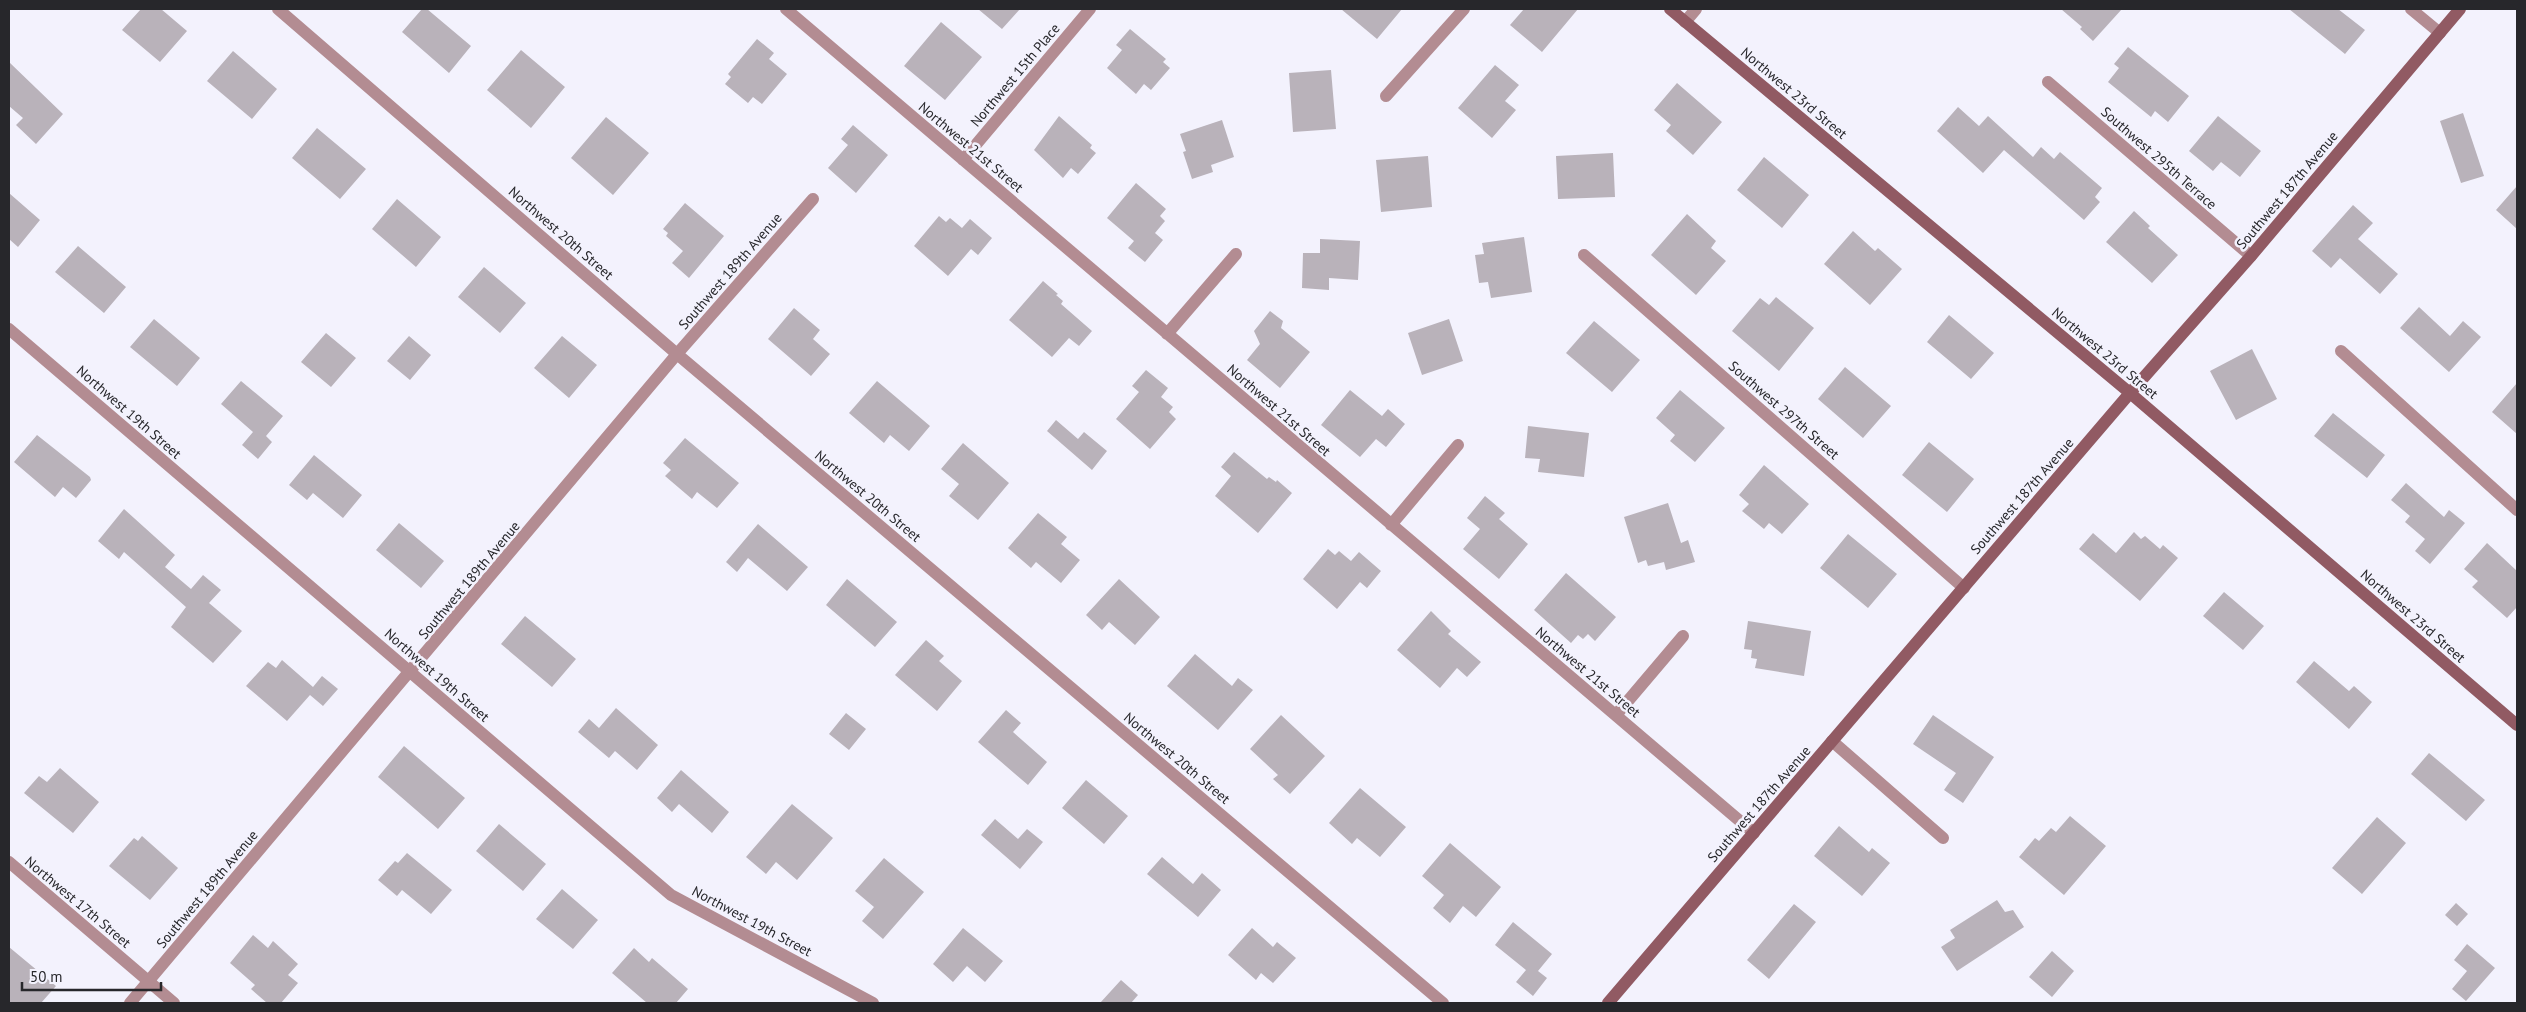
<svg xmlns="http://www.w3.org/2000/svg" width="2526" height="1012" font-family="'PT Sans',sans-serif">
<rect width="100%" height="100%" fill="#f3f2fd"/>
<path fill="#b9b2ba" d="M141 9H161L187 31 160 62 122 30Z
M422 9H427L471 46 449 73 402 32Z
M978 9H1020L1002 29Z
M1341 9H1402L1377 39Z
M1524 9H1578L1542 52 1510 25Z
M2061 9H2122L2093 41 2080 29 2082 27Z
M2289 9H2338L2365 30 2345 54Z
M941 22 982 57 945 100 904 66Z
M1130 29 1166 59 1163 62 1170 68 1151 90 1144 84 1136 94 1107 68 1122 50 1116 45Z
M757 39 774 53 769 59 787 74 762 104 753 97 748 103 725 84 731 77 728 74Z
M2128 47 2189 96 2168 122 2155 111 2151 117 2108 82 2119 68 2114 64Z
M521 50 565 87 531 128 487 90Z
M233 51 277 89 252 119 207 81Z
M9 62 63 114 36 144 16 125 23 118 9 106Z
M1495 65 1519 85 1505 101 1516 110 1492 138 1458 108Z
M1331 70 1336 129 1293 132 1289 73Z
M1677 83 1722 122 1693 155 1666 131 1671 125 1654 110Z
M1958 107 1979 126 1988 116 2033 157 2041 147 2054 159 2060 152 2102 188 2095 197 2100 202 2084 220 2004 150 1983 173 1937 131Z
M2463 113 2484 176 2461 183 2440 121Z
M1059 116 1092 145 1090 148 1096 153 1078 174 1071 168 1063 178 1034 150Z
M2218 116 2261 151 2240 177 2221 162 2213 171 2189 151Z
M606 117 649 153 613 195 571 158Z
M1222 120 1234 157 1211 165 1213 172 1192 179 1183 152 1186 151 1180 134Z
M853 125 888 155 856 193 828 168 848 145 841 139Z
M317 128 366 169 340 199 292 158Z
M1613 153 1615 197 1558 199 1556 156Z
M1428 156 1432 207 1381 212 1376 160Z
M1764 157 1809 195 1782 228 1737 190Z
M1136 183 1166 209 1160 216 1165 221 1155 233 1163 240 1145 262 1128 248 1134 241 1107 218Z
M2517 186V229L2496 210Z
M9 193 40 220 18 247 9 239Z
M397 199 441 237 416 267 372 229Z
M685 203 724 236 689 278 672 263 683 251 666 236 668 233 663 229Z
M2353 205 2373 223 2358 239 2398 274 2380 294 2340 258 2331 268 2312 251Z
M2134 211 2150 226 2148 228 2178 255 2152 283 2106 242Z
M1687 214 1716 241 1711 248 1726 261 1696 295 1651 255Z
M939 216 946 222 950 218 962 228 970 219 992 238 978 255 971 249 948 276 914 246Z
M1853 231 1875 251 1878 248 1902 269 1870 305 1824 264Z
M1524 237 1532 292 1491 298 1488 282 1479 283 1475 255 1484 254 1482 243Z
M1320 239 1360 241 1358 280 1329 278V290L1302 288 1303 253H1320Z
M78 246 126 287 104 313 55 272Z
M484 267 526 303 500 333 458 297Z
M1043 281 1058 294 1056 295 1063 301 1061 304 1092 331 1079 346 1069 338 1052 357 1009 320Z
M1776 297 1814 328 1779 371 1732 331 1760 298 1769 305Z
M2419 307 2450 336 2463 321 2481 337 2449 372 2400 328Z
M794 308 820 330 813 339 830 354 811 376 768 339Z
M1270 311 1283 321 1281 328 1310 352 1280 388 1247 360 1260 344 1254 331Z
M1949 315 1994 353 1971 379 1927 342Z
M154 319 200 358 177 386 130 347Z
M1449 319 1463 361 1422 375 1408 333Z
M1594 321 1640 360 1612 392 1566 353Z
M326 333 356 358 331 387 301 362Z
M409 336 431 355 410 380 387 361Z
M562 336 597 365 569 398 534 368Z
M2252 349 2277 399 2236 420 2210 371Z
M1845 367 1891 406 1863 438 1818 399Z
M1146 370 1168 388 1161 397 1173 407 1169 412 1176 419 1150 449 1116 419 1139 392 1132 386Z
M241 381 283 416 266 436 272 442 258 459 242 445 253 432 221 404Z
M877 381 930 426 909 451 890 435 884 443 849 413Z
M2517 383V434L2492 412Z
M1350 390 1382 416 1388 409 1405 424 1386 447 1376 439 1360 457 1321 425Z
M1680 390 1725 428 1695 462 1670 441 1675 435 1656 418Z
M2333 413 2385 455 2367 478 2314 436Z
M1056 420 1078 439 1084 432 1107 451 1092 470 1047 431Z
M1528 426 1589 433 1584 477 1538 472 1540 459 1525 458Z
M37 435 90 477 91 480 76 498 63 487 55 497 14 462Z
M685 438 739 483 717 508 697 492 692 499 665 476 671 470 663 463Z
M1929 442 1974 479 1947 512 1902 475Z
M963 443 1009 483 978 520 949 496 959 484 941 469Z
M1234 452 1267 479 1269 477 1276 482 1277 480 1292 493 1258 533 1215 496 1231 476 1221 467Z
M314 455 362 495 343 518 313 493 307 500 289 485Z
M1764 465 1809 504 1782 534 1769 523 1764 529 1742 511 1749 504 1739 495Z
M2406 483 2444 517 2449 510 2465 523 2430 564 2415 551 2425 539 2405 522 2410 516 2391 500Z
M1485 496 1505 513 1499 519 1528 544 1499 579 1463 549 1480 529 1467 518Z
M1668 503 1681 543 1688 540 1695 562 1666 570 1664 562 1648 566 1646 560 1638 563 1624 517Z
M124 509 175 555 165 567 191 589 203 575 221 590 209 603 242 631 213 663 171 627 186 607 124 552 119 559 98 541Z
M1038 513 1067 537 1061 544 1080 560 1061 583 1036 562 1031 568 1008 548Z
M399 523 444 561 421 588 376 550Z
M758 524 808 567 787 591 748 558 737 572 726 562Z
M2134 532 2141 539 2145 536 2160 549 2163 545 2178 558 2140 601 2079 549 2093 533 2116 553Z
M1848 534 1897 574 1868 608 1820 568Z
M2487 543 2517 571V607L2507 618 2472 587 2478 581 2464 569Z
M1328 549 1335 555 1339 551 1351 561 1359 552 1381 571 1367 588 1360 582 1337 609 1303 579Z
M1566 573 1616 617 1595 641 1588 634 1583 639 1578 635 1571 643 1534 610Z
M847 579 897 622 875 647 826 605Z
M1119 579 1160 617 1135 645 1109 622 1102 630 1086 615Z
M2224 592 2264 626 2243 650 2203 616Z
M1431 611 1451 631 1448 634 1481 662 1467 677 1457 668 1440 688 1397 650Z
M525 616 576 659 552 687 501 644Z
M1748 621 1811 631 1804 676 1755 668 1757 659 1751 658 1752 650 1744 649Z
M926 640 944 656 939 661 962 681 937 711 895 675Z
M1195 654 1232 686 1238 678 1253 690 1218 730 1167 686Z
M282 660 313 687 322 676 338 689 323 706 310 695 287 721 246 686 268 662 276 668Z
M2314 661 2349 691 2354 686 2372 702 2349 729 2296 682Z
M616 708 658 745 637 770 615 751 609 758 578 732 589 719 599 728Z
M1006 710 1021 723 1013 732 1047 762 1028 785 978 742Z
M846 713 866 729 849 750 829 734Z
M1281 715 1325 756 1290 794 1273 779 1278 775 1250 749Z
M1933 715 1994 757 1963 803 1944 790 1956 773 1913 744Z
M404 746 465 798 438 829 378 777Z
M2429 753 2485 800 2466 821 2411 774Z
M60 768 99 802 73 833 24 793 39 776 47 782Z
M681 770 729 812 712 833 679 804 672 812 657 798Z
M1086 780 1128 816 1104 844 1062 808Z
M1360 788 1406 827 1380 857 1357 838 1352 844 1329 823Z
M792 804 833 838 797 880 776 862 766 874 746 857Z
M2070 816 2106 846 2064 895 2019 857 2035 838 2039 841 2051 828 2056 832Z
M2377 817 2406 843 2362 894 2332 868Z
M995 819 1018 839 1027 829 1043 842 1020 869 981 835Z
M499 824 546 864 523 891 476 851Z
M1839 826 1869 852 1872 848 1890 863 1862 896 1814 856Z
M142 836 178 868 150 900 109 866 134 838 138 841Z
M1450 843 1501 887 1476 917 1463 906 1450 923 1433 908 1444 895 1422 876Z
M407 853 452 890 431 914 402 890 397 896 378 880 395 861 398 863Z
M1162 857 1193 884 1202 873 1221 890 1198 917 1147 874Z
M884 858 924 892 883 939 862 921 874 907 855 891Z
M562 889 598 920 573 949 536 919Z
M1997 900 2005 912 2013 910 2024 927 1957 971 1941 947 1955 938 1950 930Z
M2456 903 2468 914 2457 926 2445 915Z
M1794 904 1816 922 1769 979 1747 960Z
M1513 922 1552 954 1538 971 1547 978 1533 996 1516 982 1526 970 1495 945Z
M963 928 1003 961 985 982 967 966 953 982 933 964Z
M1252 928 1273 947 1277 942 1296 958 1273 983 1261 973 1256 980 1228 955Z
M253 935 268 948 273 941 298 964 288 975 298 983 281 1003H267L251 989 255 985 230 963Z
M2467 944 2495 968 2466 1001 2452 989 2467 971 2454 960Z
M9 947 56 986 41 1003H9Z
M634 948 649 962 652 958 688 989 676 1003H647L612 973Z
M2052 951 2074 971 2052 997 2029 977Z
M1121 980 1138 995 1131 1003H1100Z"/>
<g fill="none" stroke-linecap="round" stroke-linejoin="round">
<path stroke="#b38c92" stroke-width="12" d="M278 9 677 354 1443 1003
M786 9 1754 833
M2411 9 2440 33
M1685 22 1696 9
M2048 82 2251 256
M1386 96 1464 9
M963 160 1090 9
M1584 255 1964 588
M9 329 671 895 873 1003
M1167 334 1236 254
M2341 351 2517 510
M1391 525 1458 445
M1616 715 1683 636
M1832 741 1943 838
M9 862 174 1003
M130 1003 677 354 813 199"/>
<path stroke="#915a63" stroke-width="12" d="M1670 9 2130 393 2517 725
M1608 1003 2130 393 2251 256 2460 9"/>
</g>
<g text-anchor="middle" stroke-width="5" stroke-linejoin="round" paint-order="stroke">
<g font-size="14" fill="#27272b" stroke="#f3f2fd">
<text transform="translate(1015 75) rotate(-50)" y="5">Northwest 15th Place</text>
<text transform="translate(1794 93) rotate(40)" y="5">Northwest 23rd Street</text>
<text transform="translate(971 147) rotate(40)" y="5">Northwest 21st Street</text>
<text transform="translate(2159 158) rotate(41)" y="5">Southwest 295th Terrace</text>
<text transform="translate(2287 190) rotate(-50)" y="5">Southwest 187th Avenue</text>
<text transform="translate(561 233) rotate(41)" y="5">Northwest 20th Street</text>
<text transform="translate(730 271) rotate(-49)" y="5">Southwest 189th Avenue</text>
<text transform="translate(2105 353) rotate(40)" y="5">Northwest 23rd Street</text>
<text transform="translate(1279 410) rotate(41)" y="5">Northwest 21st Street</text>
<text transform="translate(1784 410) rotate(41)" y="5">Southwest 297th Street</text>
<text transform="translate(129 412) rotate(41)" y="5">Northwest 19th Street</text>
<text transform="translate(868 496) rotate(40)" y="5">Northwest 20th Street</text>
<text transform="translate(2022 496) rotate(-49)" y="5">Southwest 187th Avenue</text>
<text transform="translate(469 580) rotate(-50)" y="5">Southwest 189th Avenue</text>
<text transform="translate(2413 616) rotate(41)" y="5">Northwest 23rd Street</text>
<text transform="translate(1588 672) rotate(40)" y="5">Northwest 21st Street</text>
<text transform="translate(437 675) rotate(41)" y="5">Northwest 19th Street</text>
<text transform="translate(1177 758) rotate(40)" y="5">Northwest 20th Street</text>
<text transform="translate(1759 804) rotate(-49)" y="5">Southwest 187th Avenue</text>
<text transform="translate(207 889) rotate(-50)" y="5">Southwest 189th Avenue</text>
<text transform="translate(78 902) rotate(40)" y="5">Northwest 17th Street</text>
<text transform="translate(752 921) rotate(28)" y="5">Northwest 19th Street</text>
</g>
</g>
<rect width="2526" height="1012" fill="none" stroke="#27272b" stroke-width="20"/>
<path d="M22 982v8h139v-8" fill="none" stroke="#27272b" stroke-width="2.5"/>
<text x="30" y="982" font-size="15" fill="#27272b" stroke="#f3f2fd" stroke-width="4" paint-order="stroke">50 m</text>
</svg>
